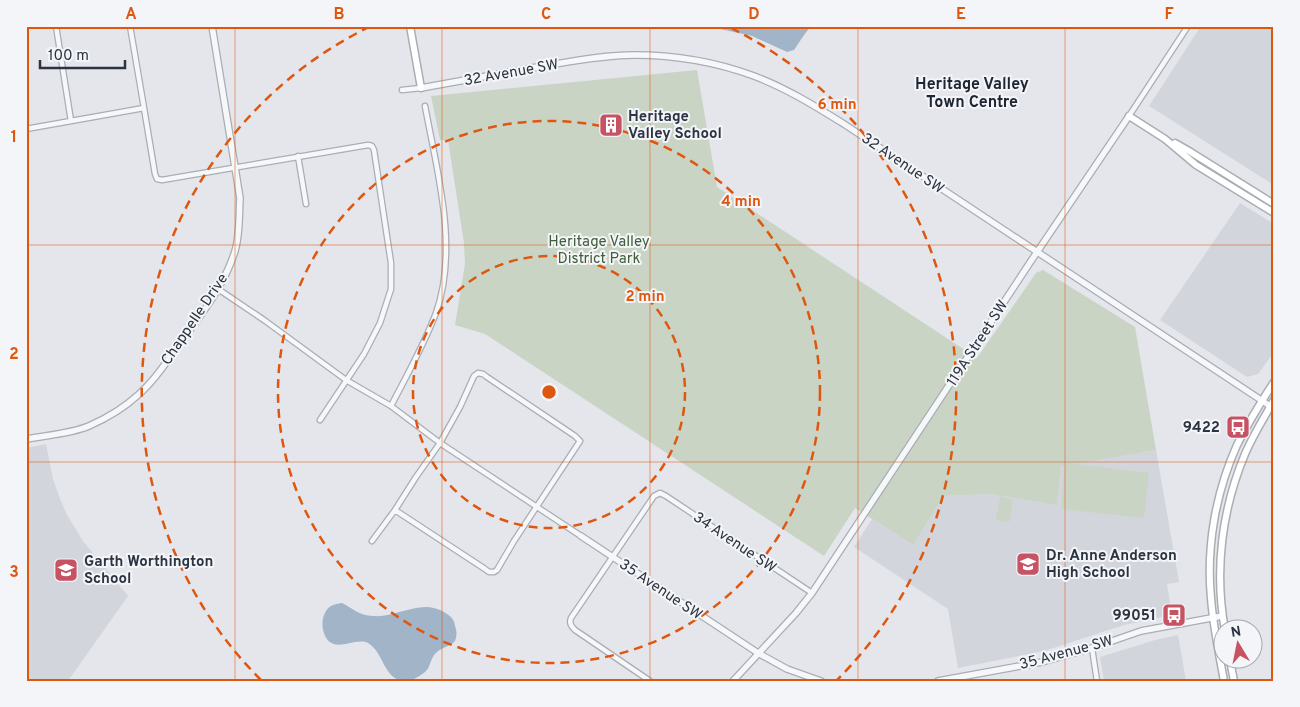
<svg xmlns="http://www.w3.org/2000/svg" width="1300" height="707" font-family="Overpass,sans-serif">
<rect width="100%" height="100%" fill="#e4e6eb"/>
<path fill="#d2d5dc" d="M1201 26H1274V185L1149 106Z
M1240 203 1274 224V352L1258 374 1247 377 1160 320Z
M46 444 53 479 60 499 67 515 83 541 128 596 68 681H26V448Z
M1156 450 1179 582 1167 584 1172 615 1124 625 1044 651 958 668 948 609 854 547 872 519 913 545 944 496 991 494 1057 505 1061 465Z
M1178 635 1186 681H1104L1100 657 1155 640Z"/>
<path fill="#c9d4c5" d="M697 70 717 187 977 358 1036 273 1043 270 1135 327 1156 450 1073 464 1149 473 1144 518 1061 509 1065 465 1061 466 1057 505 991 494 944 496 913 545 855 508 824 556 485 334 455 325 465 264 464 243 448 140H440L431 96Z
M1000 497 1013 500 1009 522 996 520Z"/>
<path fill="#a1b4c8" d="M707 26H811L804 35 794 50 787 52 752 36Z
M342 603C354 609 358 615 373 616 397 618 421 598 444 612 450 616 454 618 455 626 457 631 457 636 455 641 450 647 441 647 436 653 430 658 431 667 425 672 419 677 411 681 404 681 383 679 384 652 368 643 354 636 330 658 323 630 322 623 322 618 326 611 330 605 335 604 342 603Z"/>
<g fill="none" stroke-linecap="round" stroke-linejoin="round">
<g stroke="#a9adb5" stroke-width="7">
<path id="minor" d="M56 26 71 121
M402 90 421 88
M144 108 155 174 157 179 162 180 368 145 372 146 374 150 391 263V289L380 323 364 354 320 420
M1129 116 1188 26
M26 129 144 108 130 26
M298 156 306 204
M218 289 264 320 346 380 391 406 440 443 581 536
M478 373 483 374 487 377 575 436 580 441 514 541 497 570 494 572H489L485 569 395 510 416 477 440 443 460 407 474 376Z
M391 406C407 375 424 345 436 313 459 248 437 171 425 106
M372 541 395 510
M1092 648 1097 681
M650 681 575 630C571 626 569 623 571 618L654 496 660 493 666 496 812 593"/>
</g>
<g stroke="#a9adb5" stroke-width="8">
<path id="tertiary" d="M421 88C459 81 498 74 537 67 569 62 602 55 634 55 675 55 716 62 754 76 786 88 815 106 844 124L1270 406
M26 439C47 435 70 434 89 426 107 418 124 408 138 395 153 382 165 365 176 348 199 318 224 287 235 251 240 234 239 215 240 198L212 26
M581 536 758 653 787 669 821 681
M733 681 796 613 812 593 1031 261 1129 116
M938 681 1042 662 1092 648 1141 631 1222 616"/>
</g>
<g stroke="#a9adb5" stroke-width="9">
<path id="secondary" d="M410 26 421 88
M1129 116 1165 139 1196 165 1274 213
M1175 143 1189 151 1274 204
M1225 630C1214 570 1222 509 1245 454 1253 435 1264 418 1274 400
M1230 660 1234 681
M1224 681C1219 653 1213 626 1211 598 1206 546 1216 492 1237 445 1248 423 1261 402 1274 382"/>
</g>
<use href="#minor" stroke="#f6f7f9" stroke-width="4.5"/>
<use href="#tertiary" stroke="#f6f7f9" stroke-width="5.5"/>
<use href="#secondary" stroke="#fff" stroke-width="6"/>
</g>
<path fill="none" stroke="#df570f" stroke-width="1" stroke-opacity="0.55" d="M235 26V681M442 26V681M650 26V681M858 26V681M1065 26V681M26 245H1274M26 462H1274"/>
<g fill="none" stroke="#df570f" stroke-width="2.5" stroke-dasharray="9 6">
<circle cx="549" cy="392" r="136"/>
<circle cx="549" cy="392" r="271"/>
<path d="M261 680A407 407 0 0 1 367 28M731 28A407 407 0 0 1 837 680"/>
</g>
<defs>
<g id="building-square" transform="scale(1.25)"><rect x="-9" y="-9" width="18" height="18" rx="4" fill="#c65263" stroke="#f3f5f8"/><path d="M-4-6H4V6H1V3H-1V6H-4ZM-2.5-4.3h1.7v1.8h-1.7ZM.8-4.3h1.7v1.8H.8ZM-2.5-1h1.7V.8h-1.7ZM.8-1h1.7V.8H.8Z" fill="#fff"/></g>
<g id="bus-square" transform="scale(1.25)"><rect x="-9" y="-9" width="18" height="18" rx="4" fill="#c65263" stroke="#f3f5f8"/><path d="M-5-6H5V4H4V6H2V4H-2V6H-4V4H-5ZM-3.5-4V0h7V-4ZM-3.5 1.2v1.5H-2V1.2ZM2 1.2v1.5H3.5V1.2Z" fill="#fff"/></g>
<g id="school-square" transform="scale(1.25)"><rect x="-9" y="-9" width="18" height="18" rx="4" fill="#c65263" stroke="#f3f5f8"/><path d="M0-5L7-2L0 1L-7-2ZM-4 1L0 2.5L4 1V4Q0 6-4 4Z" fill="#fff"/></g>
</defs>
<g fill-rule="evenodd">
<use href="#building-square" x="611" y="125"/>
<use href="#bus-square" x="1238" y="427"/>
<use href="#school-square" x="1028" y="564"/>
<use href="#school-square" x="66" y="570"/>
<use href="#bus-square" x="1174" y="615"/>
</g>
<g text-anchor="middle" stroke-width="4" stroke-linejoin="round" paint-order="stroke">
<g font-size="15" fill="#2c3442" stroke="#f3f5f8">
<text transform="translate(511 72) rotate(-10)" y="5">32 Avenue SW</text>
<text transform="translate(903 163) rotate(34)" y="5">32 Avenue SW</text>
<text transform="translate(194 319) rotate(-56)" y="5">Chappelle Drive</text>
<text transform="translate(977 343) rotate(-57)" y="5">119A Street SW</text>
<text transform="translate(735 542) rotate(34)" y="5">34 Avenue SW</text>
<text transform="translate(661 589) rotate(34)" y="5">35 Avenue SW</text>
<text transform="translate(1066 652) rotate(-15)" y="5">35 Avenue SW</text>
</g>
<g font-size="15" font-weight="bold" fill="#2c3442" stroke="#f3f5f8" text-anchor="start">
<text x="628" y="121">Heritage<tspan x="628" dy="17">Valley School</tspan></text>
<text x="1220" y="432" text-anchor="end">9422</text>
<text x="1046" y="560">Dr. Anne Anderson<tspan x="1046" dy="17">High School</tspan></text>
<text x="84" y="566">Garth Worthington<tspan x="84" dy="17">School</tspan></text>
<text x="1156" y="620" text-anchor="end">99051</text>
</g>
<g font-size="15" fill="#415d3a" stroke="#f3f5f8">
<text x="599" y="246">Heritage Valley<tspan x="599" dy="17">District Park</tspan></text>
</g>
<g font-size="16" font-weight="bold" fill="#1e2533" stroke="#f3f5f8">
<text x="972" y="89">Heritage Valley<tspan x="972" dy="18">Town Centre</tspan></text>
</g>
</g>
<circle cx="549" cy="392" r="8" fill="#df570f" stroke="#f3f5f8" stroke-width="2.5"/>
<g font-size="15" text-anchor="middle" font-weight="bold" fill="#df570f" stroke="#f3f5f8" stroke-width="4" stroke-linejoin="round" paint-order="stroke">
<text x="837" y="109">6 min</text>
<text x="741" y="206">4 min</text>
<text x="645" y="301">2 min</text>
</g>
<rect width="1300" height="707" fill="none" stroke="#f3f5f8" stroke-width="55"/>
<g transform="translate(1238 644) rotate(350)"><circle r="24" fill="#f3f5f8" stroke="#a3a8af"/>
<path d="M0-4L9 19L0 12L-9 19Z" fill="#c65263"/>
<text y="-8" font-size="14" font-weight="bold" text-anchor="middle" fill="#2c3442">N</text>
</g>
<path d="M40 60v8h85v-8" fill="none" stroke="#2c3442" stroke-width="2.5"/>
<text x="48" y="60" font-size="15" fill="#2c3442" stroke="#f3f5f8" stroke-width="4" paint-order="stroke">100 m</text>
<rect x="28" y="28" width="1244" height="652" fill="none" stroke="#df570f" stroke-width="2"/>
<g font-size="16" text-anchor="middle" font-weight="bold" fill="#df570f">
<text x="131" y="19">A</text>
<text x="339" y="19">B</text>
<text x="546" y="19">C</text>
<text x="754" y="19">D</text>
<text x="961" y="19">E</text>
<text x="1169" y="19">F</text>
<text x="14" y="142">1</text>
<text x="14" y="359">2</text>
<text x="14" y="577">3</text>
</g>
</svg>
